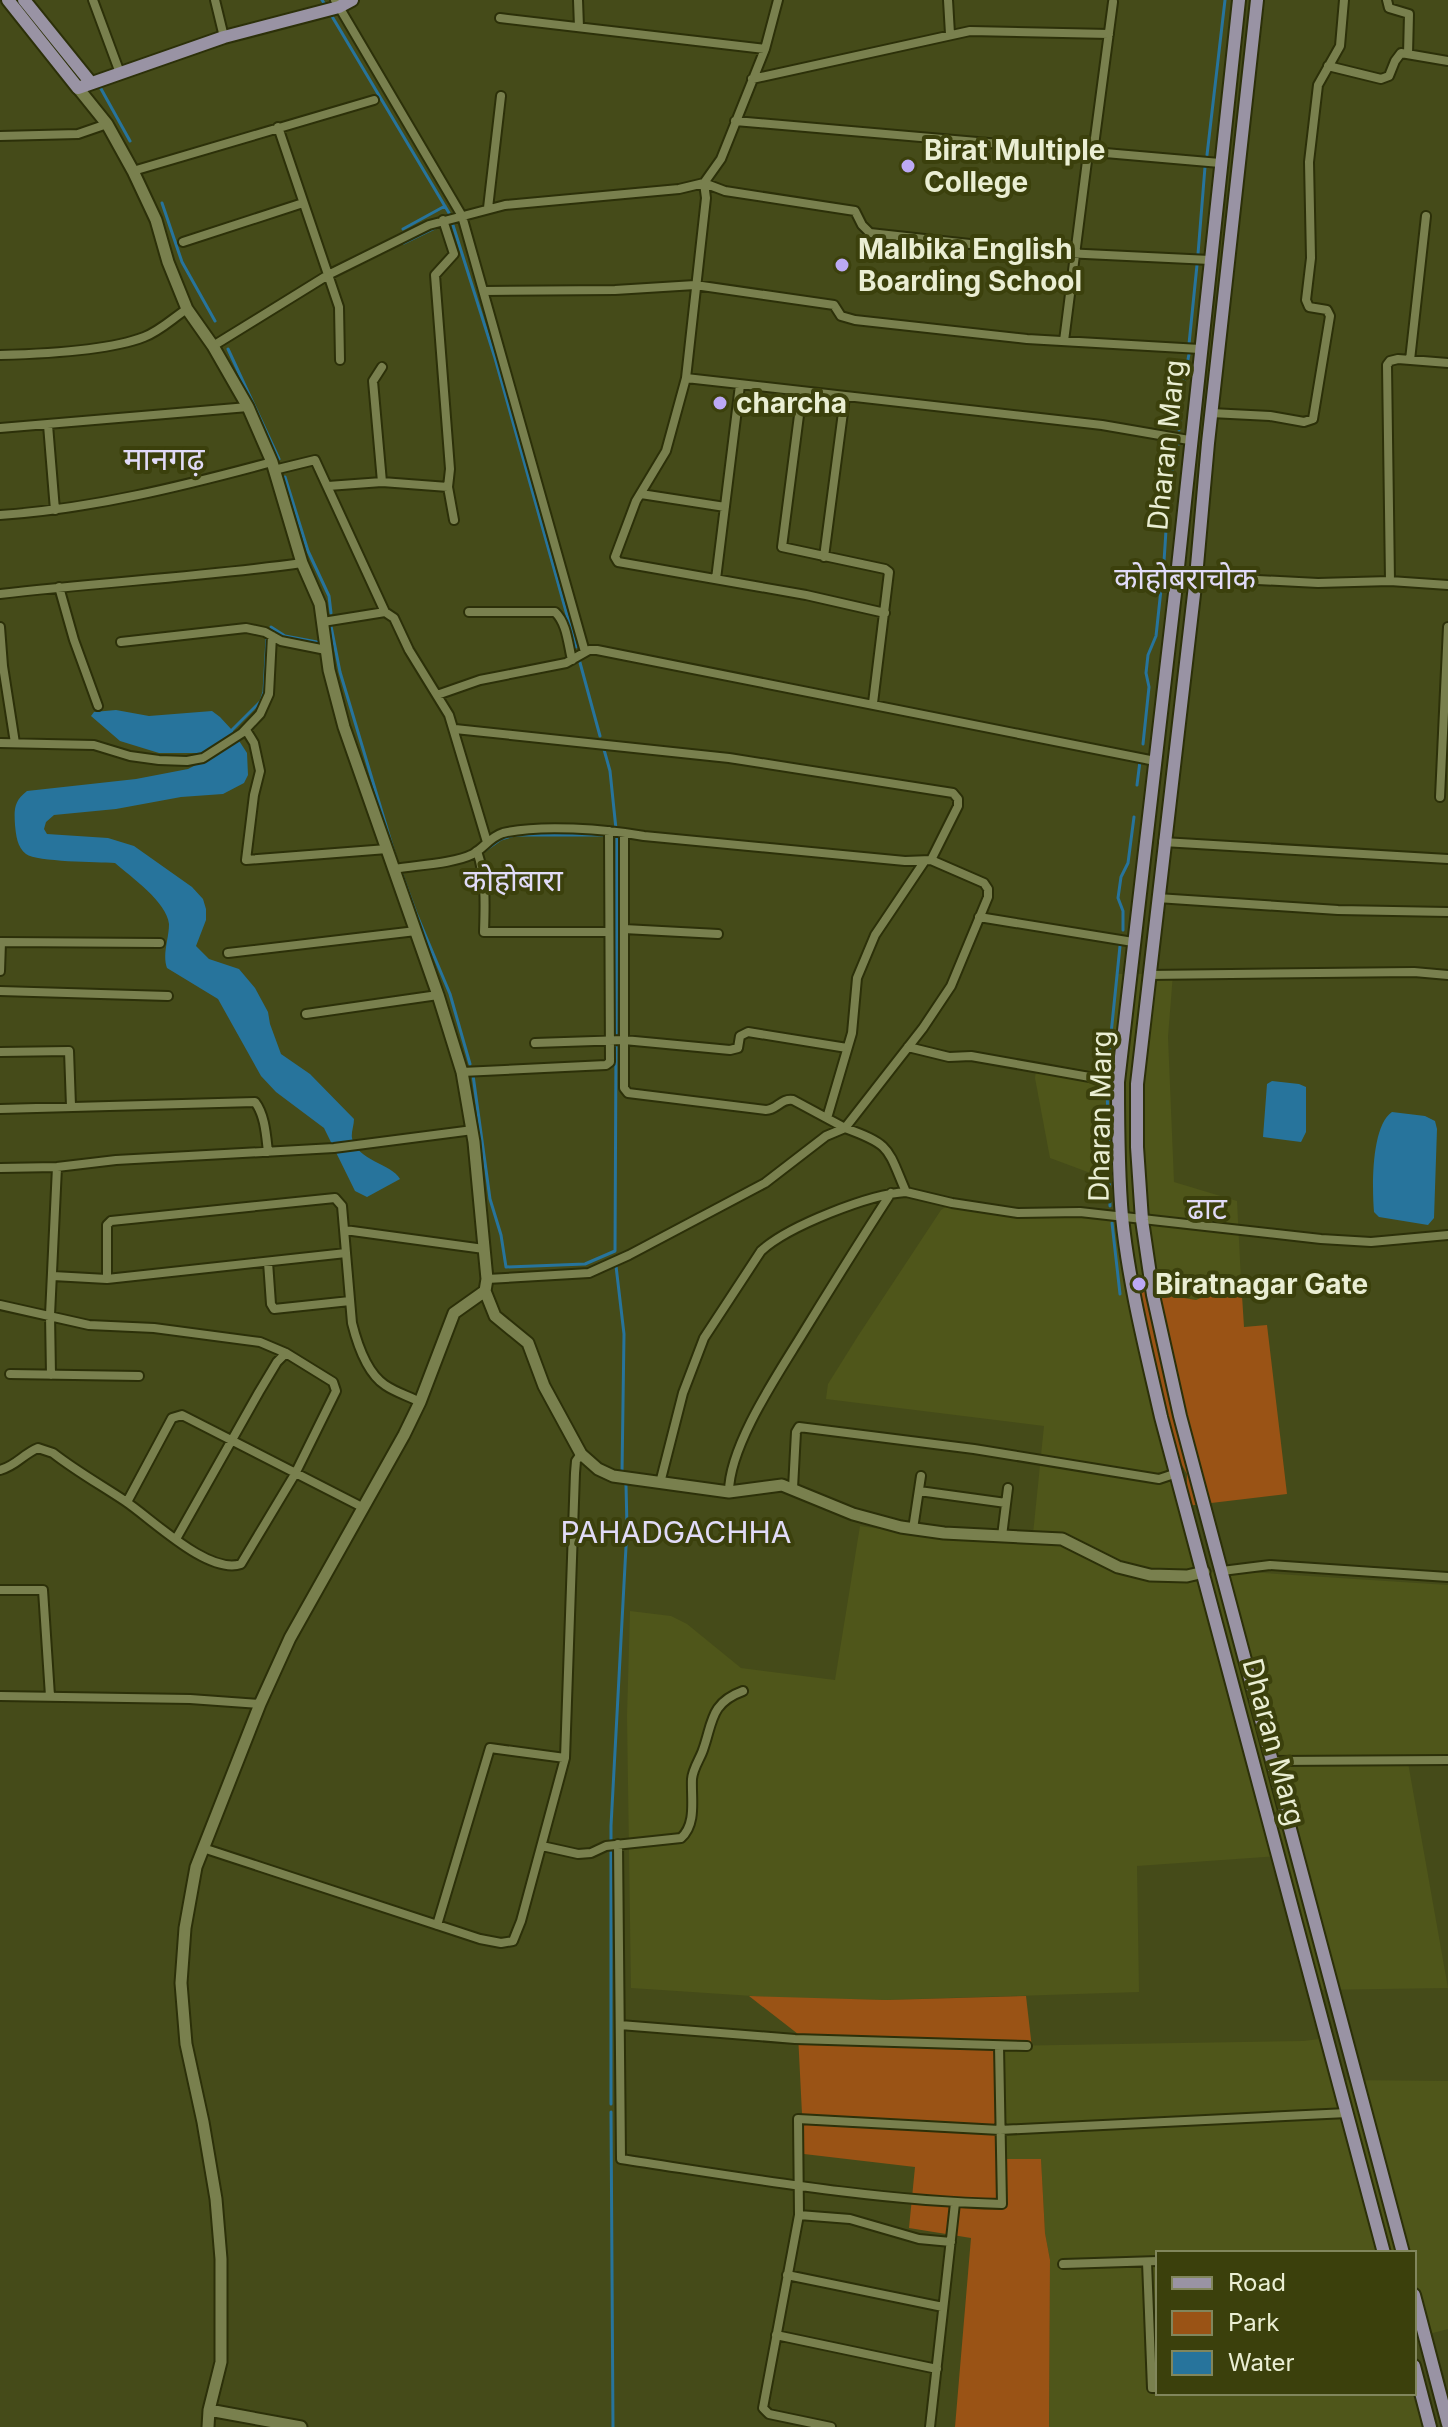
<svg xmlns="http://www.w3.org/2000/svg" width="1448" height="2427" font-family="Inter,'Noto Sans Devanagari',sans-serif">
<rect width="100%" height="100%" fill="#454b19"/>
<path fill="#4f561a" d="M1116 974H1173L1168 1037 1174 1182 1237 1201 1241 1280 1196 1300 1134 1289 1204 1572 1233 1571 1448 1585V1756L1407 1757 1448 1988 1315 1990 1279 1856 1137 1866 1139 1992 886 2000 782 1998 631 1988 627 1716 630 1611 671 1616 687 1624 741 1668 835 1680 860 1526 960 1540 1033 1534 1044 1426 826 1399 828 1384 858 1336 941 1210 952 1203 987 1210 1080 1212 1122 1218 1120 1184 1050 1158 1035 1078 1037 1062 1107 1073Z
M1328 2038 1339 2080 1448 2081V2329L1414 2338V2253H1158V2393H1414V2366L1430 2427H1049L1050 2260 1045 2233 1041 2160 1001 2159 999 2046 1303 2041Z"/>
<path fill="#9a5315" d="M1241 1280 1244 1327 1267 1325 1287 1494 1186 1506 1187 1474 1167 1439 1133 1289 1196 1300Z
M749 1996 886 2000 1026 1996 1032 2048 999 2046 1001 2159H1041L1045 2233 1050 2260 1049 2427H955L971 2238 909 2228 915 2167 804 2154 798 2034Z"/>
<path fill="#27749c" d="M116 710 149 716 212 711 220 717 232 730 247 753 248 775 244 783 223 794 181 797 116 809 54 815 46 822 44 829 47 834 108 838 134 846 192 887 203 899 206 909V920L196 946 209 959 239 969 255 988 268 1012 270 1024 281 1054 310 1074 354 1119C354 1126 351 1132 352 1138 356 1160 392 1164 400 1179L367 1197 355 1191 324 1128 276 1092 261 1076 218 999 167 968C162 954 169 939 169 924 167 902 131 877 115 863 98 862 37 862 26 854 17 847 16 835 15 825 14 809 14 801 27 791L136 779 188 769 223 751V744L218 742 203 753H159L120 741 91 716 94 712Z
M1272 1081 1299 1084 1306 1087V1132L1301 1142 1263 1137 1267 1084Z
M1392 1112 1425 1116 1435 1121 1437 1129 1434 1218 1428 1225 1379 1217 1374 1212C1372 1188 1371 1126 1392 1112Z"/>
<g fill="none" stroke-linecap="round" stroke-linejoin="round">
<path stroke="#27749c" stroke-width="3" d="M322 0 324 3
M330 13 449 213
M100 87 130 141
M1207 155 1225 0
M162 203 182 262 215 321
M452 222 495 358 576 647
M403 229 445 206
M404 243 437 227
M1198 254 1205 167
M1189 344 1197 265
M228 349 279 459
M1179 430 1182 392 1189 354
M285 477 308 551 329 596 331 613
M1164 561C1167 521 1167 484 1178 444
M331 626 340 672 396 859
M271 627 285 636 317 642
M579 659 600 736
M232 730 261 701 264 692 267 638
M1143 744 1149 687 1146 673 1148 655 1156 636 1162 580
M603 746 610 771 616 829
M1137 785 1140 761
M484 851 501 839 515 835H605
M401 872 416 913 450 994 470 1064
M1123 930V911L1118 898 1121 877 1128 863 1134 817
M616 1037 617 837
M1107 1073 1120 946
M473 1075 490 1199 501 1235 506 1267 585 1264 615 1251 616 1044
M1107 1085 1110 1206
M1112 1223 1120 1294
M616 1266 624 1334 622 1473
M611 2104V1826L627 1528 626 1485
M611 2112 613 2427"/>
<g stroke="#2c3009" stroke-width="12">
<path id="street" d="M93 0 120 73
M215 0 224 37
M335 0 462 216 585 652
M578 0 579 27
M948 0 950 34
M1387 0 1389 8 1409 14 1408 54
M500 18 765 49
M1328 66 1381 79 1389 76 1395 61 1401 53 1448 61
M752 79 970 31 1109 34
M735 121 1220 163
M278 127 339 307 340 360
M0 136 78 134 107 124
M1093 153 1113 2
M133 171 374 100
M488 208 501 96
M443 220 454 254 435 275 450 469 448 487 454 520
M183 242 303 203
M484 291 615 290 695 285 834 305 841 316 855 320 1027 339 1200 349
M1064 341 1088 153
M213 346 328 275 429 225 505 205 679 189 704 183 721 159 765 49 778 0
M0 355C40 354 108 351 144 337 160 331 173 318 187 309
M1410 360 1426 216
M382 367 373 381 382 482
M686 378 1102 425 1189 440
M802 392 782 547 885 569 889 572 873 703
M1211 413 1270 416 1304 422 1313 419 1330 316 1327 310 1309 307 1306 300 1311 258 1309 162 1318 85 1340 46 1344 0
M48 425 55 510
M0 428 248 407
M274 470 315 460 385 612
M328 486 382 482 448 487
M641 494 725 507
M0 515C91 509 183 486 272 462
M824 557 845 397
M1177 576 1318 583 1390 581 1448 585
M716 579 740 385
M1390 581 1387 365 1390 361 1398 359 1448 363
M59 587 74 640 98 706
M0 594C100 582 202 577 302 563
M469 612H555C567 623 568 644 572 660
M885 613 806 595 618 562 615 557 636 501 666 451 686 378 706 198 704 183 725 191 855 211 862 225 870 233 1044 252 1210 260
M323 622 385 612 394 618 409 650 449 715 487 842
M0 627 3 666 15 743
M121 642 246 628 265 632 281 641 326 650
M437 695 480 680 566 663 589 650H597L1155 761
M455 729 729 758 953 793 958 799V806L931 860
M246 730 254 743 260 771 254 795 246 860 387 849
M0 743 94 745 130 756 159 760 187 761 203 758 242 733 260 714 269 694 272 636
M1440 797 1448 627
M1163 842 1448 859
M477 851C486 877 485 905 484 932H609
M394 869C416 865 453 864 473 854 484 848 490 837 503 833 540 824 606 829 644 836L905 861 931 860 984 883 988 889V897L951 986 923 1028 845 1128 793 1100C781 1098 777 1110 766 1110L628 1093 624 1088V833
M1157 898 1338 910 1448 912
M979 917 1133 942
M624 929 718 934
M228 953 416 931
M0 971 1 942 160 943
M1148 975 1414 972 1448 975
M0 991 168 996
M306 1014 438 995
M535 1043 624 1040 730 1050 738 1048 740 1036 748 1032 847 1048
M908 1047 949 1057 971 1056 1118 1082
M0 1052 69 1051 71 1106
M462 1072 606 1065 610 1062 609 831
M0 1109 255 1102C265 1115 266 1135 268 1152
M827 1118 852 1033 857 978 875 935 924 862
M0 1168 57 1167 116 1160 334 1148 473 1130
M345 1230 484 1249
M268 1262 271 1304 274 1309 350 1301
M53 1276 107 1279 346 1253
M107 1279V1225L111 1221 335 1198 342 1206 352 1323C357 1343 367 1373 385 1385 395 1392 408 1396 420 1402
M487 1279 589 1273 629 1255 765 1183 826 1136 845 1128C892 1145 887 1148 906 1192L952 1203 1018 1213 1080 1212 1321 1239 1371 1242 1448 1235
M0 1305 89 1325 154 1328 260 1342 286 1353 333 1382 336 1391 295 1474 241 1564C208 1575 152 1519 125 1501 101 1485 76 1471 53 1453L38 1448C23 1454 16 1466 0 1470
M10 1374 139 1376
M51 1375 50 1315 57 1167
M660 1483 683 1393 704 1338 761 1251C788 1226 870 1194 906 1192
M793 1488 796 1432 799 1427 974 1449 1159 1479 1177 1473
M919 1491 1006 1503
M729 1492C729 1447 776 1377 800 1338 830 1289 860 1241 891 1193
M127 1502 172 1418 182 1415 364 1508
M913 1529 921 1476
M1002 1536 1008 1488
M176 1539 259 1392 277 1362 286 1353
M1222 1571 1270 1565 1448 1577
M0 1590H43L50 1696
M0 1696 190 1699 260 1704
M1273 1761 1448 1760
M618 1844 621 2159C747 2178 875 2201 1002 2204L999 2046
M542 1846 578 1854 591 1853 606 1846 681 1838C697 1824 691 1798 692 1779 693 1768 700 1759 703 1750 713 1722 710 1703 743 1691
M203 1848 480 1939 501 1943 513 1941 521 1921 565 1758 575 1473 576 1461 581 1454
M437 1925 490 1748 565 1758
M620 2025 795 2039 1027 2046
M799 2215 850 2219 919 2239 951 2242
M1147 2262 1152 2388H1158
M1063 2264 1158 2261
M787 2275 943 2307
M776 2335 937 2369
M831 2427 769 2414 763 2408 799 2215 798 2119 1000 2130 1347 2113
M930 2427 955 2203"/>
</g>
<g stroke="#2c3009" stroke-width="15">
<path id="secondary" d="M78 88 107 124 133 171 156 220 168 262 187 309 213 346 248 407 272 462 302 563 320 604 329 670 344 727 438 995 462 1072 474 1142 487 1279 485 1291 495 1316 528 1343 544 1386 581 1454 598 1469 613 1476 729 1492 782 1485 853 1514 901 1527 944 1533 1062 1539 1118 1567 1150 1575 1187 1576 1204 1572
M209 2410 301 2427
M208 2427 209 2410 221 2362V2259L216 2199 203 2122 186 2044 181 1983 185 1928 196 1867 260 1704 290 1638 404 1435 420 1402 454 1313 485 1291"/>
</g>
<g stroke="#2c3009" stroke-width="16">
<path id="primary" d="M8 0 78 88 224 37 339 7 352 0
M24 0 91 83
M1239 0 1177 576 1118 1082C1118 1127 1118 1172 1122 1217 1129 1285 1146 1351 1161 1417L1384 2253
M1257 0 1208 443 1196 577 1137 1084V1147L1142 1220 1153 1295 1180 1416 1403 2253
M1414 2295 1448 2424
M1414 2366 1430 2427"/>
</g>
<use href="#street" stroke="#79804e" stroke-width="8"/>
<use href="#secondary" stroke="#79804e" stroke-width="11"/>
<use href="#primary" stroke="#9993a4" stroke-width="12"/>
</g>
<g fill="#bca9f5" stroke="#3b400c" stroke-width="3">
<circle cx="908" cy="166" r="8"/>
<circle cx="842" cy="265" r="8"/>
<circle cx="720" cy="403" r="8"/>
<circle cx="1139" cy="1284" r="8"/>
</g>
<g text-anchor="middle" stroke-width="8" stroke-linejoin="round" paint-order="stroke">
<g font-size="28" font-weight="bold" fill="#eaeed3" stroke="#3b400c" text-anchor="start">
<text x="924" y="160">Birat Multiple<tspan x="924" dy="32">College</tspan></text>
<text x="858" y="259">Malbika English<tspan x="858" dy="32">Boarding School</tspan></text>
<text x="736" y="413">charcha</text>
<text x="1155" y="1294">Biratnagar Gate</text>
</g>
<g font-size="28" fill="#eaeed3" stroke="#3b400c">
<text transform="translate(1166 445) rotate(-84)" y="10">Dharan Marg</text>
<text transform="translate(1100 1116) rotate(-89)" y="10">Dharan Marg</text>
<text transform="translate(1274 1742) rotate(75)" y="10">Dharan Marg</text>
</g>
<g font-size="30" fill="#e1dbf8" stroke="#3b400c">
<text x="1185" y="589">कोहोबराचोक</text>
<text x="513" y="891">कोहोबारा</text>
<text x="1207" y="1219">ढाट</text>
<text x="676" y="1543">PAHADGACHHA</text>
</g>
<g font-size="32" fill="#e1dbf8" stroke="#3b400c">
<text x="164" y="470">मानगढ़</text>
</g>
</g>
<rect x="1156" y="2251" width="260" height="144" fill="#3b400c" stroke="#81865c" stroke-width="2"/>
<rect x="1172" y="2277" width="40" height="12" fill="#9993a4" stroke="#81865c" stroke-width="2"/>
<text x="1228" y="2291" font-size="24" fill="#eaeed3">Road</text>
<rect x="1172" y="2311" width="40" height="24" fill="#9a5315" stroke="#81865c" stroke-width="2"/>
<text x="1228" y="2331" font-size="24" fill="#eaeed3">Park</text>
<rect x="1172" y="2351" width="40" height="24" fill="#27749c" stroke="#81865c" stroke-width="2"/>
<text x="1228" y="2371" font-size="24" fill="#eaeed3">Water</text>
</svg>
